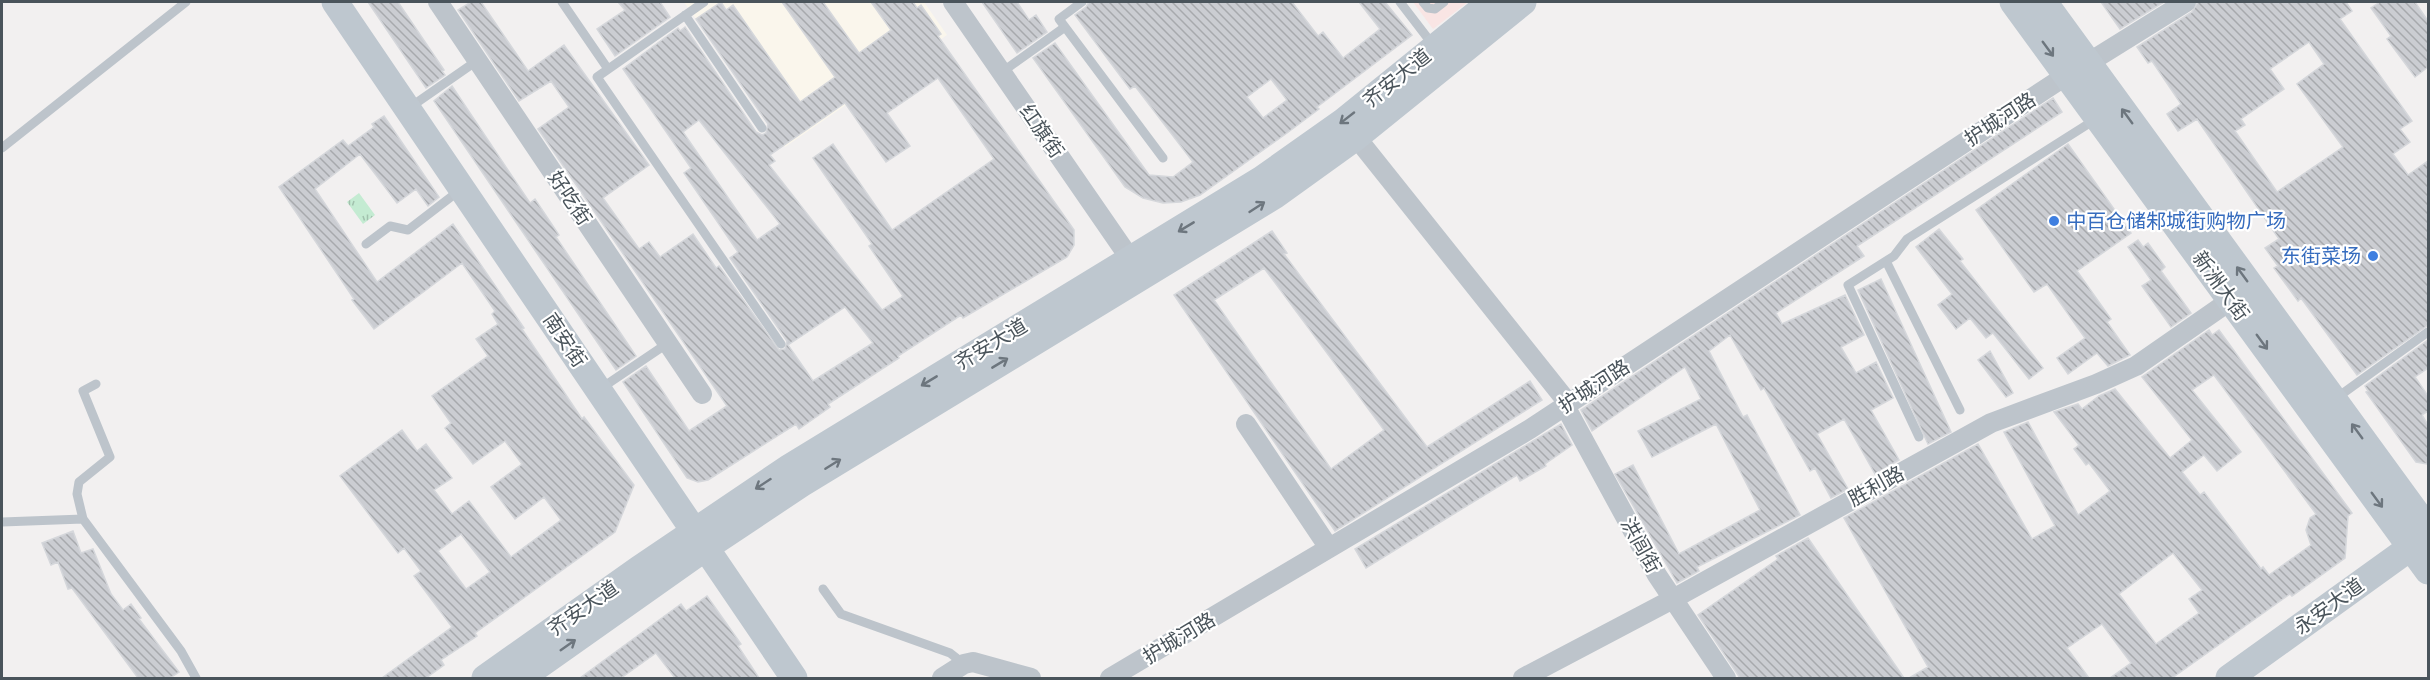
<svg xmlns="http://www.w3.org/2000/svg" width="2430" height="680" font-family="Roboto,'Noto Sans SC',sans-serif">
<defs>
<pattern id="grass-tufts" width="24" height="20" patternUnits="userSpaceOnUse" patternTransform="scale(1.5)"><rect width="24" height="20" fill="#c4ebd2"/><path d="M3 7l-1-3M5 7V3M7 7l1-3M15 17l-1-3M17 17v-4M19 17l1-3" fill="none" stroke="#a1c1ad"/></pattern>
<pattern id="building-back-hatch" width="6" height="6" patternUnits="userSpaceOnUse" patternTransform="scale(1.5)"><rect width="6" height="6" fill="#cbcdd2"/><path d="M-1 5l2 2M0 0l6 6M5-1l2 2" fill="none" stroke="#a7a9ad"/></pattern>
</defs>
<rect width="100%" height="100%" fill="#f2f0f0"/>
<path fill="#faf6ec" d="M684 2H924L947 35 785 147Z"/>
<path fill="#f9e5e4" d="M1413 2H1468L1433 29Z"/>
<path fill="url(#grass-tufts)" d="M359 193 375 215 363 224 347 202Z"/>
<path fill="url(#building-back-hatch)" stroke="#d5d7db" stroke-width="1.5" fill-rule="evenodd" d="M368 2H398L444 70 442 71 445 75 426 88Z
M471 2H481L528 71 564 45 649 165 603 198 639 249 649 242 660 257 693 234 716 268 719 266 779 350 785 349 787 341 730 258 738 252 684 173 691 168 623 69 678 28 680 31 685 27 756 132 762 135 766 133 768 124 696 19 721 2 726 10 733 5 800 102 835 77 782 2H823L859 53 891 30 871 2H913L917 8 921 5 941 34 938 36 1074 230V245L1067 257 963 318 961 315 898 356 899 358 828 404 830 407 799 429 796 424 708 480 698 482 687 478 623 382 646 366 689 431 727 406 538 129 569 107 551 81 519 101 458 10ZM938 78 994 159 892 230 833 144 813 158 872 244 869 246 903 296 882 310 769 165 775 161 770 155 845 103 886 162 910 146 887 113ZM699 120 780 224 757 240 683 132ZM845 307 873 343 813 381 788 345Z
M618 2H660L670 17 615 56 597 29 625 10Z
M982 2H1017L1029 20 1036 15 1047 32 1017 53Z
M1089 2H1292L1318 36 1323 32 1343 58 1380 29 1359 2H1385L1412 35 1317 107 1319 109 1287 133 1200 195 1181 202 1163 203 1143 198 1125 187 1033 58 1055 43 1149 175 1173 177 1193 162 1135 86 1130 89 1075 15 1086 7ZM1271 79 1287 100 1263 118 1247 97Z
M2101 2H2164L2120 29Z
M2198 2H2346L2352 11 2340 19 2412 121 2400 129 2410 142 2393 154 2408 175 2428 161V325L2357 375 2301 298 2298 301 2274 268 2278 266 2265 248 2279 239 2197 119 2178 131 2167 114 2181 104 2152 61 2148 63 2137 47 2192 12ZM2309 42 2324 64 2297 84 2343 147 2277 192 2235 131 2245 125 2241 119 2284 89 2270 69Z
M2380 2H2415L2428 21V67L2415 77 2387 39 2391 36 2371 8Z
M452 86 530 203 535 199 559 235 556 237 636 356 616 370 434 101Z
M2053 98 2062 112 1857 246 1864 256 1776 313 1782 324 1845 295 1864 335 1841 347 1856 373 1876 362 1893 398 1871 410 1899 460 1875 474 1844 419 1817 434 1848 489 1831 498 1815 468 1810 471 1764 388 1761 390 1730 335 1709 351 1743 417 1747 415 1800 515 1697 567 1699 571 1677 583 1615 474 1633 465 1679 554 1760 510 1716 424 1652 457 1638 431 1701 399 1685 367 1592 431 1581 410Z
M384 116 439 197 428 206 416 189 397 203 360 154 315 189 377 282 453 224 524 328 522 329 582 419 584 417 634 485 615 532 475 633 477 636 441 660 444 665 426 678H382L452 627 414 576 421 571 404 548 398 553 340 476 402 430 417 451 426 444 452 478 434 490 452 514 469 501 511 557 561 520 544 497 515 519 491 487 522 464 505 441 473 464 445 428 451 423 432 396 488 356 476 339 498 324 492 314 495 311 462 263 374 329 352 300 354 299 279 187 343 140 348 146 374 127 372 124ZM461 534 490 572 466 589 438 551Z
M2068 144 2131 233 2077 271 2111 319 2107 322 2130 355 2108 366 2097 353 2068 374 2057 358 2085 338 2047 284 2034 292 1976 210Z
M1939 229 1963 259 1960 261 2043 368 2029 379 1993 333 1986 338 1970 318 1956 329 1938 305 1952 294 1916 247Z
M1272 231 1287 253 1284 254 1427 447 1530 381 1542 400 1335 531 1174 295ZM1264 268 1384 430 1331 469 1214 300Z
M2138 240 2143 247 2148 243 2165 267 2161 271 2191 313 2171 327 2142 286 2151 280 2128 247Z
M1881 279 1951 432 1928 444 1858 290Z
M2209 330 2212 335 2219 330 2352 513 2348 516 2345 558 2292 596 2290 594 2172 678H2110L2131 663 2102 624 2067 648 2089 678H1909L1928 667 1844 518 1978 444 2032 539 2055 526 2004 432 2028 422 2078 515 2110 491 2089 463 2086 465 2074 449 2079 445 2054 412 2078 404 2082 409 2099 396 2115 389 2170 458 2192 440 2142 377ZM2214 375 2316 514 2310 518 2306 530 2311 545 2269 575 2263 567 2261 569 2204 492 2200 495 2182 472 2204 455 2217 471 2241 452 2192 390ZM2173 553 2202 590 2189 599 2199 613 2156 644 2119 594Z
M2428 340V368L2415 377 2428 396V411L2422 415 2428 425V464L2416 462 2366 392 2368 391 2365 386Z
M1990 351 2013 393 2006 397 1978 360Z
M1561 424 1572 445 1545 464 1546 466 1520 481 1517 475 1366 568 1355 549Z
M73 531 81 553 93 549 111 594 123 610 131 604 141 618 139 619 179 672 170 678H138L72 588 68 589 58 562 51 565 42 543Z
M1808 538 1904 678H1740L1698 615 1778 559 1776 556Z
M707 596 741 644 738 646 759 678H675L656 653 621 678H580L681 604 686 611Z"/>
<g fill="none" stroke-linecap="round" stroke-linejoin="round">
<path stroke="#bdc4cb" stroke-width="9" d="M562 2 608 69
M704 2 597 77 781 344
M1082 2 1059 19 1163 158
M1400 2 1433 45
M1423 2 1428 8 1435 9 1444 2
M685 15 762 128
M1002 72 1065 27
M409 108 478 60
M2 148 186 2
M366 244 390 226 408 230 460 190
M1886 261 1960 410
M600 389 668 343
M2335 399 2428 332
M1919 437 1848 285 1894 256 1907 239 2096 119
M83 519 77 494 79 482 110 457 83 391 96 384
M2 522 83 519 181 651 196 678
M823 589 841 614 950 653 964 664"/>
<path stroke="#bdc4cb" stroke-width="20" d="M438 2 702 394
M953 2 1131 260
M2088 63 2186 2
M1356 137 1569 404
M1565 406 1657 575 1726 678
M1246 424 1329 548
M942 678 964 664 973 662 1031 678
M1110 678 1530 429 2067 75
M1523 678 1673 599 1991 423 2096 384 2136 366 2231 300"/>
<path stroke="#bec7cf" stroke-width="27" d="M335 2 794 678
M2013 2 2428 571
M2044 2 2428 529
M485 678 639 569 790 467 1262 179 1344 121 1491 2
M521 678 705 548 801 484 1274 196 1356 137 1523 2
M2229 678 2425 537"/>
</g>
<defs><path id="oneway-shaft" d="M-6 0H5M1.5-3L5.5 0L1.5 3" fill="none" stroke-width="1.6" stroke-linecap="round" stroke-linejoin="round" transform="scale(1.5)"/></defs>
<g stroke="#6d767e">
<use href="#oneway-shaft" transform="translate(2048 49) rotate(54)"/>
<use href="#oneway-shaft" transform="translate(2127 116) rotate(-126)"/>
<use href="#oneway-shaft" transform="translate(1347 118) rotate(142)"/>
<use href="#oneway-shaft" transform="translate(1257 207) rotate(-33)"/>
<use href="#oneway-shaft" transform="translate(1186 227) rotate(149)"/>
<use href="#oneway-shaft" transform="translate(2242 274) rotate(-126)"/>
<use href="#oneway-shaft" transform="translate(2262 342) rotate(54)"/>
<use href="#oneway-shaft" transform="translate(1000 363) rotate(-31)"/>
<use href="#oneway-shaft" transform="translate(929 381) rotate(149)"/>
<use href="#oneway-shaft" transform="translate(2357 431) rotate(-126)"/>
<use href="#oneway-shaft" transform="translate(833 464) rotate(-32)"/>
<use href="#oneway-shaft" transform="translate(763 484) rotate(147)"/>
<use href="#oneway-shaft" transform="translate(2377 500) rotate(54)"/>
<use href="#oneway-shaft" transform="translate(568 645) rotate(-35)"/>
</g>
<g fill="#3f7fe0" stroke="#fff" stroke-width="2">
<circle cx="2054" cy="221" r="6"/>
<circle cx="2373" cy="256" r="6"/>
</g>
<g text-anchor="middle" stroke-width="4.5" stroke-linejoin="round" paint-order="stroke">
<g font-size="20" fill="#4a545b" stroke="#fff">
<text transform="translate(1397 78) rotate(-39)" y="7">齐安大道</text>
<text transform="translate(2000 119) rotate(-33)" y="7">护城河路</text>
<text transform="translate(1042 131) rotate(55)" y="7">红旗街</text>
<text transform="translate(570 198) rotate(56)" y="7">好吃街</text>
<text transform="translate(2221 286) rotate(54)" y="7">新洲大街</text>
<text transform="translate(565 340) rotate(56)" y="7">南安街</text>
<text transform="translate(991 344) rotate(-31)" y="7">齐安大道</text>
<text transform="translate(1594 386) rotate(-33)" y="7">护城河路</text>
<text transform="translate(1876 486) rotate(-29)" y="7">胜利路</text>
<text transform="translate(1641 545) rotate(61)" y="7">洪闾街</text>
<text transform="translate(2329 606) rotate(-36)" y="7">永安大道</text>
<text transform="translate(583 608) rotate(-35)" y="7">齐安大道</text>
<text transform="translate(1179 638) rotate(-31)" y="7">护城河路</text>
</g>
<g font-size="20" fill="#366cbe" stroke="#fff" text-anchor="start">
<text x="2066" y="228">中百仓储邾城街购物广场</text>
<text x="2361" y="263" text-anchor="end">东街菜场</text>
</g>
</g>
<rect width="2430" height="680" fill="none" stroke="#4a545b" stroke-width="6"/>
</svg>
